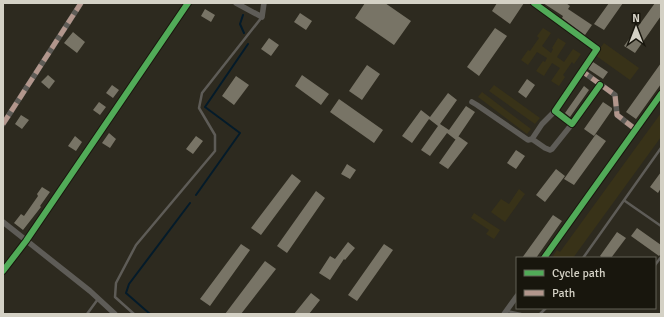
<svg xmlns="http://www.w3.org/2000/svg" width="664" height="317" font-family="Signika,sans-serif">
<rect width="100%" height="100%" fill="#2d2a1f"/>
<path fill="#383218" d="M543 28 551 33 542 46 551 53 553 49 552 48 558 38 566 43 557 57 564 62 573 49 581 54 574 64 572 62 563 75 565 77 559 86 551 81 560 68 552 63 544 76 536 71 543 61 545 62 547 58 537 52 528 65 521 60 528 50 530 51 539 38 537 36Z
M604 43 639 68 630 80 595 55Z
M494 85 540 118 535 124 489 91Z
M482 92 531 129 527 134 478 97Z
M661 113V137L573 258H555L553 256 557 250 560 252Z
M519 189 525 194 505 222 491 212 501 199 509 204Z
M474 213 500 230 494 239 486 234 489 230 471 218Z"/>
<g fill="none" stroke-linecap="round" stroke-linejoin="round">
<path stroke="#041b2a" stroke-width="2" d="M243 15 240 24 244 33
M196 195 240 133 205 107 248 44
M150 314 126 293 129 284 190 203"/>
</g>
<path fill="#787466" d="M365 3H385L411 21 394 45 355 18Z
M497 3H524L510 24 492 11Z
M543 3H566L570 6 568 9 592 25 585 35 562 18 563 16Z
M609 3H623L604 30 594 24Z
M655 3H661V16L635 53 624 46Z
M205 9 215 15 211 22 201 16Z
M300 13 312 21 306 30 294 22Z
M495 28 507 36 479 76 467 67Z
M73 32 85 42 77 53 64 43Z
M269 38 279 45 271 56 261 49Z
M593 62 608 72 603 79 588 69Z
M661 63V84L636 119 626 112Z
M367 65 380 74 362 100 349 91Z
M48 75 55 81 49 89 41 82Z
M302 75 329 94 321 105 295 86Z
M236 76 249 85 234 105 222 96Z
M527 79 535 85 526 98 518 92Z
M112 85 119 90 113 98 106 93Z
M584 86 589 90 570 117 565 113Z
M448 93 457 100 440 124 449 130 466 106 475 112 456 140 447 133 430 156 421 150 438 126 429 119 412 143 402 136 421 110 430 117Z
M339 99 383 130 374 143 330 112Z
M99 102 106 107 100 115 93 110Z
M603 102 612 108V110L594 136 584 129Z
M21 115 29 120 22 129 15 124Z
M109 133 116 139 110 148 102 143Z
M596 134 606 141 574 185 564 179Z
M75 136 82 142 76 151 68 146Z
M196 136 203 141 193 154 186 149Z
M458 136 468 143 448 169 439 163Z
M516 150 525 156 516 169 507 163Z
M347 164 356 170 350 179 341 174Z
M556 169 565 176 545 202 536 195Z
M661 172V188L658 193 650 187Z
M292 174 301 181 261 235 251 228Z
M42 187 50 192 40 206 41 207 23 230 14 223 21 214 24 216 38 196 37 194Z
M316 191 325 198 287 253 277 246Z
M553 215 562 221 536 258H522Z
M637 228 661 245V254L659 256 631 236Z
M617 232 626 238 611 258H602L600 256Z
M348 242 355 248 345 260 344 259 330 280 319 273 330 256 335 259Z
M241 244 250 250 210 306 200 299Z
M384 244 393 250 357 301 348 295Z
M265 261 276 269 241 314H225Z
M311 293 320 300 309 314H294Z"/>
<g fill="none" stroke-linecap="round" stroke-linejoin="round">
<path stroke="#5e5c57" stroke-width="2.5" d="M625 201 661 226
M583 258 661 148
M655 265 661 257
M507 311 521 314
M87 314 98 299
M134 314 115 297 116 283 136 245 215 151V135L199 108 202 93 262 17
M540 314 546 308"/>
<path stroke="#5e5c57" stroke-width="5.5" d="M236 3 262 17 264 3
M534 3 597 49 555 111 572 124 600 85
M582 71 615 95 617 115 635 129
M472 102 477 105 528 140 532 139 542 124 555 111
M3 124 81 3
M532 139 545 148 550 150 552 149 572 124
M3 222 90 291 115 314
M544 258 661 94
M3 271 26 241 188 3
M504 314 517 296"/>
<path stroke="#b2968c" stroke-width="5" stroke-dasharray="10 5" stroke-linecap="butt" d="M584 69 582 71 615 95 617 115 635 129
M3 124 81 3"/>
<g stroke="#18160d" stroke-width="8">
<path id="cycleway" d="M534 3 597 49 555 111 572 124 600 85
M544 258 661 94
M3 271 26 241 188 3"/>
</g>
<use href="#cycleway" stroke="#51ab58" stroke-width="6"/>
</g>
<rect width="664" height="317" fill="none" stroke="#d4d1c5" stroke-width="8"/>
<rect x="516" y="257" width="140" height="52" fill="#18160d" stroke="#636157"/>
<rect x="524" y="270" width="20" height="6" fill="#51ab58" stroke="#636157"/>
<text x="552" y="277" font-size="12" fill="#d4d1c5">Cycle path</text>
<rect x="524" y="290" width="20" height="6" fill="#b2968c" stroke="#636157"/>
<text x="552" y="297" font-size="12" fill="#d4d1c5">Path</text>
<g transform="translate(636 28)" stroke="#18160d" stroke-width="3" paint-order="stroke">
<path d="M0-3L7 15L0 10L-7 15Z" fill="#d4d1c5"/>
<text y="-6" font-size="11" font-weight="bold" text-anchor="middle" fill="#d4d1c5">N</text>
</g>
</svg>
